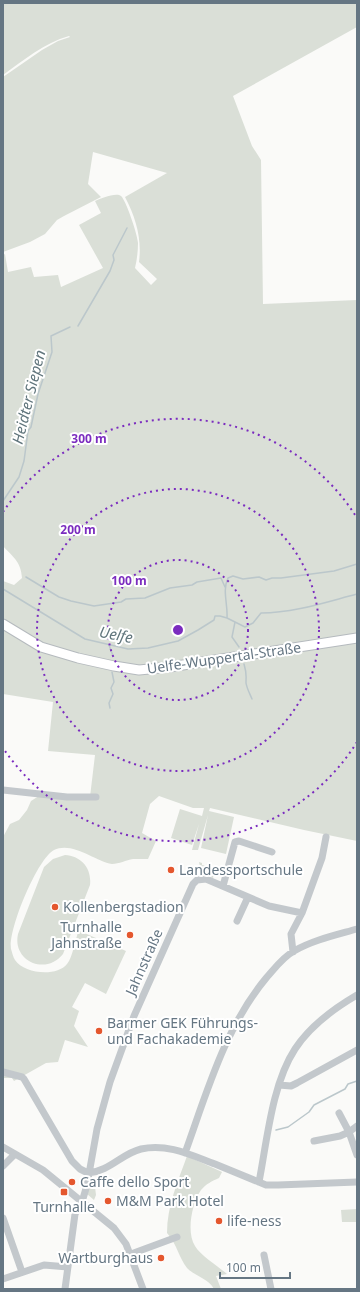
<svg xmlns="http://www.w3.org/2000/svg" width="360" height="1292" font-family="'Noto Sans',sans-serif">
<rect width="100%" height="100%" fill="#fafaf8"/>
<path fill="#dadfd7" d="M3 3H357V27L233 96 252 146 261 160 263 304 357 300V637L135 668 54 649 3 622V581L14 585 22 578C21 562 14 558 3 546V255L5 254 8 272 31 267 34 277 58 275 61 287 103 268 79 225 101 213 95 201C100 199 116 192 121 196 126 200 138 236 138 243 138 251 137 260 135 268L151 285 157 279 139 262C142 239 136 218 125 197L167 173 93 152 88 184 101 197 64 216 57 220 45 234 30 242 3 252V77L42 50 58 41 70 37 69 36C44 43 24 60 3 75Z
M3 626 40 648 140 670 357 641V841L304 830 210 808 209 811 234 817 226 854 201 848 208 815 198 850H192L199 824 192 845 171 838 180 809 202 816 204 808H193L159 796 150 804 142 833 156 841 148 859C143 859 138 859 133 859 126 860 119 864 112 864 95 861 72 841 54 850 37 859 8 930 11 949 12 952 13 957 15 960 24 974 57 977 67 964 73 957 75 939 79 930L82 932 126 951 106 994 85 983 72 1007 79 1011 74 1026 88 1047 65 1040 58 1062 46 1063 14 1081 12 1078H3V837L10 824 19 820 27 810 31 801 42 794 90 797 95 755 48 751 53 702 3 694Z
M65 855C81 856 92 868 90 885L63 954C46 976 12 961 18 934L44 867 53 859Z
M199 862 202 863V865L216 868 213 878 202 875Z
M187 1156 222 1172 219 1178C212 1181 206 1184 201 1190 192 1203 186 1232 195 1246 200 1255 219 1267 227 1274L216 1276 221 1289H214C208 1278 196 1277 187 1268 179 1258 177 1244 167 1233 167 1206 178 1181 187 1156Z
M93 1178 95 1185H93V1187H95L96 1195 94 1200 87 1194 91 1180Z
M357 1209V1222H342L341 1210Z"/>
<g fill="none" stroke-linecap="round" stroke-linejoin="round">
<path stroke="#bbc7cb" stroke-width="1.5" d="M78 326 110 271 114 260 113 255 127 228
M3 501 19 477 24 461 28 431 31 427 38 394 52 352 51 336 70 327
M26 577 59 597 71 601 94 606 121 602 126 599 145 598 170 588 192 585 197 582 221 578 225 587
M3 589 85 639 128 649 148 648 178 641 198 630 214 620 215 616H220L227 618C228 604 222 591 228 578L233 576 243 579 259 577 266 580 272 578H281L334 571 357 564
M227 618 245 627 253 623 261 613C294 613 326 602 357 594
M235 622 232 637 239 647
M109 645 113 656
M244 664C247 674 246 674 246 683 247 689 250 694 252 699
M110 708 109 703 113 694 111 688 114 682 112 672
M276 1130 288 1127 309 1112 314 1105 345 1089 348 1084 357 1081"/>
<g stroke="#b5babe" stroke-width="11">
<path id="major" d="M3 624 41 647 78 658 114 666 139 670 170 667 357 638"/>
</g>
<path stroke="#c3c8cc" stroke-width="7" d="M3 790 67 797H96
M223 886 235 842 239 841 272 852
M302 913 322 858 326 837
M237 921 248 897
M3 1072 22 1077 24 1079 72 1161 80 1169 88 1173
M279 1085 291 1086 297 1083 357 1050
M357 1126 349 1132 357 1155
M314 1141 340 1136 349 1132 339 1113
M3 1147 43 1170 114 1228 126 1244 143 1289
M185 1153C207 1092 225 1027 267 977 275 968 283 957 294 951 313 940 336 935 357 929
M3 1166 15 1154
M88 1173C110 1171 121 1154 141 1149 167 1143 191 1155 215 1164 232 1171 249 1178 266 1185H278L357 1182
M259 1182C267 1141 272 1084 295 1049 310 1026 333 1009 357 995
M3 1218 22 1272
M131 1254 177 1237
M264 1255 271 1289
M3 1279 44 1265 68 1267
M65 1289 75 1214 82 1202 87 1185 97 1129 110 1082 134 1016 193 884 197 880 206 879 269 906 302 913 291 934 293 952"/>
<use href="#major" stroke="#fff" stroke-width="9"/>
</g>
<g fill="none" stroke="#7b2cbf" stroke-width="2" stroke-dasharray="2 4">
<circle cx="178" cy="630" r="70"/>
<circle cx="178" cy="630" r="141"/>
<path d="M357 742A211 211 0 0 1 3 748M3 512A211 211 0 0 1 357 518"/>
</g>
<g fill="#e4572e" stroke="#fff" stroke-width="1.5">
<circle cx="171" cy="870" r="4"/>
<circle cx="55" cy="907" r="4"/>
<circle cx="130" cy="935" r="4"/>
<circle cx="99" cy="1031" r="4"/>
<circle cx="72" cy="1182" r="4"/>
<rect x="60" y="1188" width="8" height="8" rx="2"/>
<circle cx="108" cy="1201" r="4"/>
<circle cx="219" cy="1221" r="4"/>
<circle cx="161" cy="1258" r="4"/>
</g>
<g text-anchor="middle" stroke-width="4" stroke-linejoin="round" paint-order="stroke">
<g font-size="14" fill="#657683" stroke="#fff">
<text transform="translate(224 658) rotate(-8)" y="5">Uelfe-Wuppertal-Straße</text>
<text transform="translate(144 962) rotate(-66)" y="5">Jahnstraße</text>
</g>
<g font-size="14" fill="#657683" stroke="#fff" text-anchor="start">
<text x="179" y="875">Landessportschule</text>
<text x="63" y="912">Kollenbergstadion</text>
<text x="122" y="932" text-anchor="end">Turnhalle<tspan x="122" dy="16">Jahnstraße</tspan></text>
<text x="107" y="1028">Barmer GEK Führungs-<tspan x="107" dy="16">und Fachakademie</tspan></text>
<text x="80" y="1187">Caffe dello Sport</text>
<text x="116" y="1206">M&amp;M Park Hotel</text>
<text x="64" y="1212" text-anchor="middle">Turnhalle</text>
<text x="227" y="1226">life-ness</text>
<text x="153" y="1263" text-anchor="end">Wartburghaus</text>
</g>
<g font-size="15" font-style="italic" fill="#60757c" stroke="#fff">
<text transform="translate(29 397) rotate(-76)" y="5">Heidter Siepen</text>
<text transform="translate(116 635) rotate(11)" y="5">Uelfe</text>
</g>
</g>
<circle cx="178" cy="630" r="6" fill="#7b2cbf" stroke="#fff" stroke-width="2"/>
<g font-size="12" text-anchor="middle" font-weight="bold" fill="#7b2cbf" stroke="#fff" stroke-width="4" stroke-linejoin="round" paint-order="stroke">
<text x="89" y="443">300 m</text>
<text x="78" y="534">200 m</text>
<text x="129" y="585">100 m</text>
</g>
<rect width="360" height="1292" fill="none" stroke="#657683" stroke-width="8"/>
<path d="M220 1272v6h70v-6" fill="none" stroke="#657683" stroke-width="2"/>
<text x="226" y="1272" font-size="12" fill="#657683" stroke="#ffffff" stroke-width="3" paint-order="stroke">100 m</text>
</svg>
